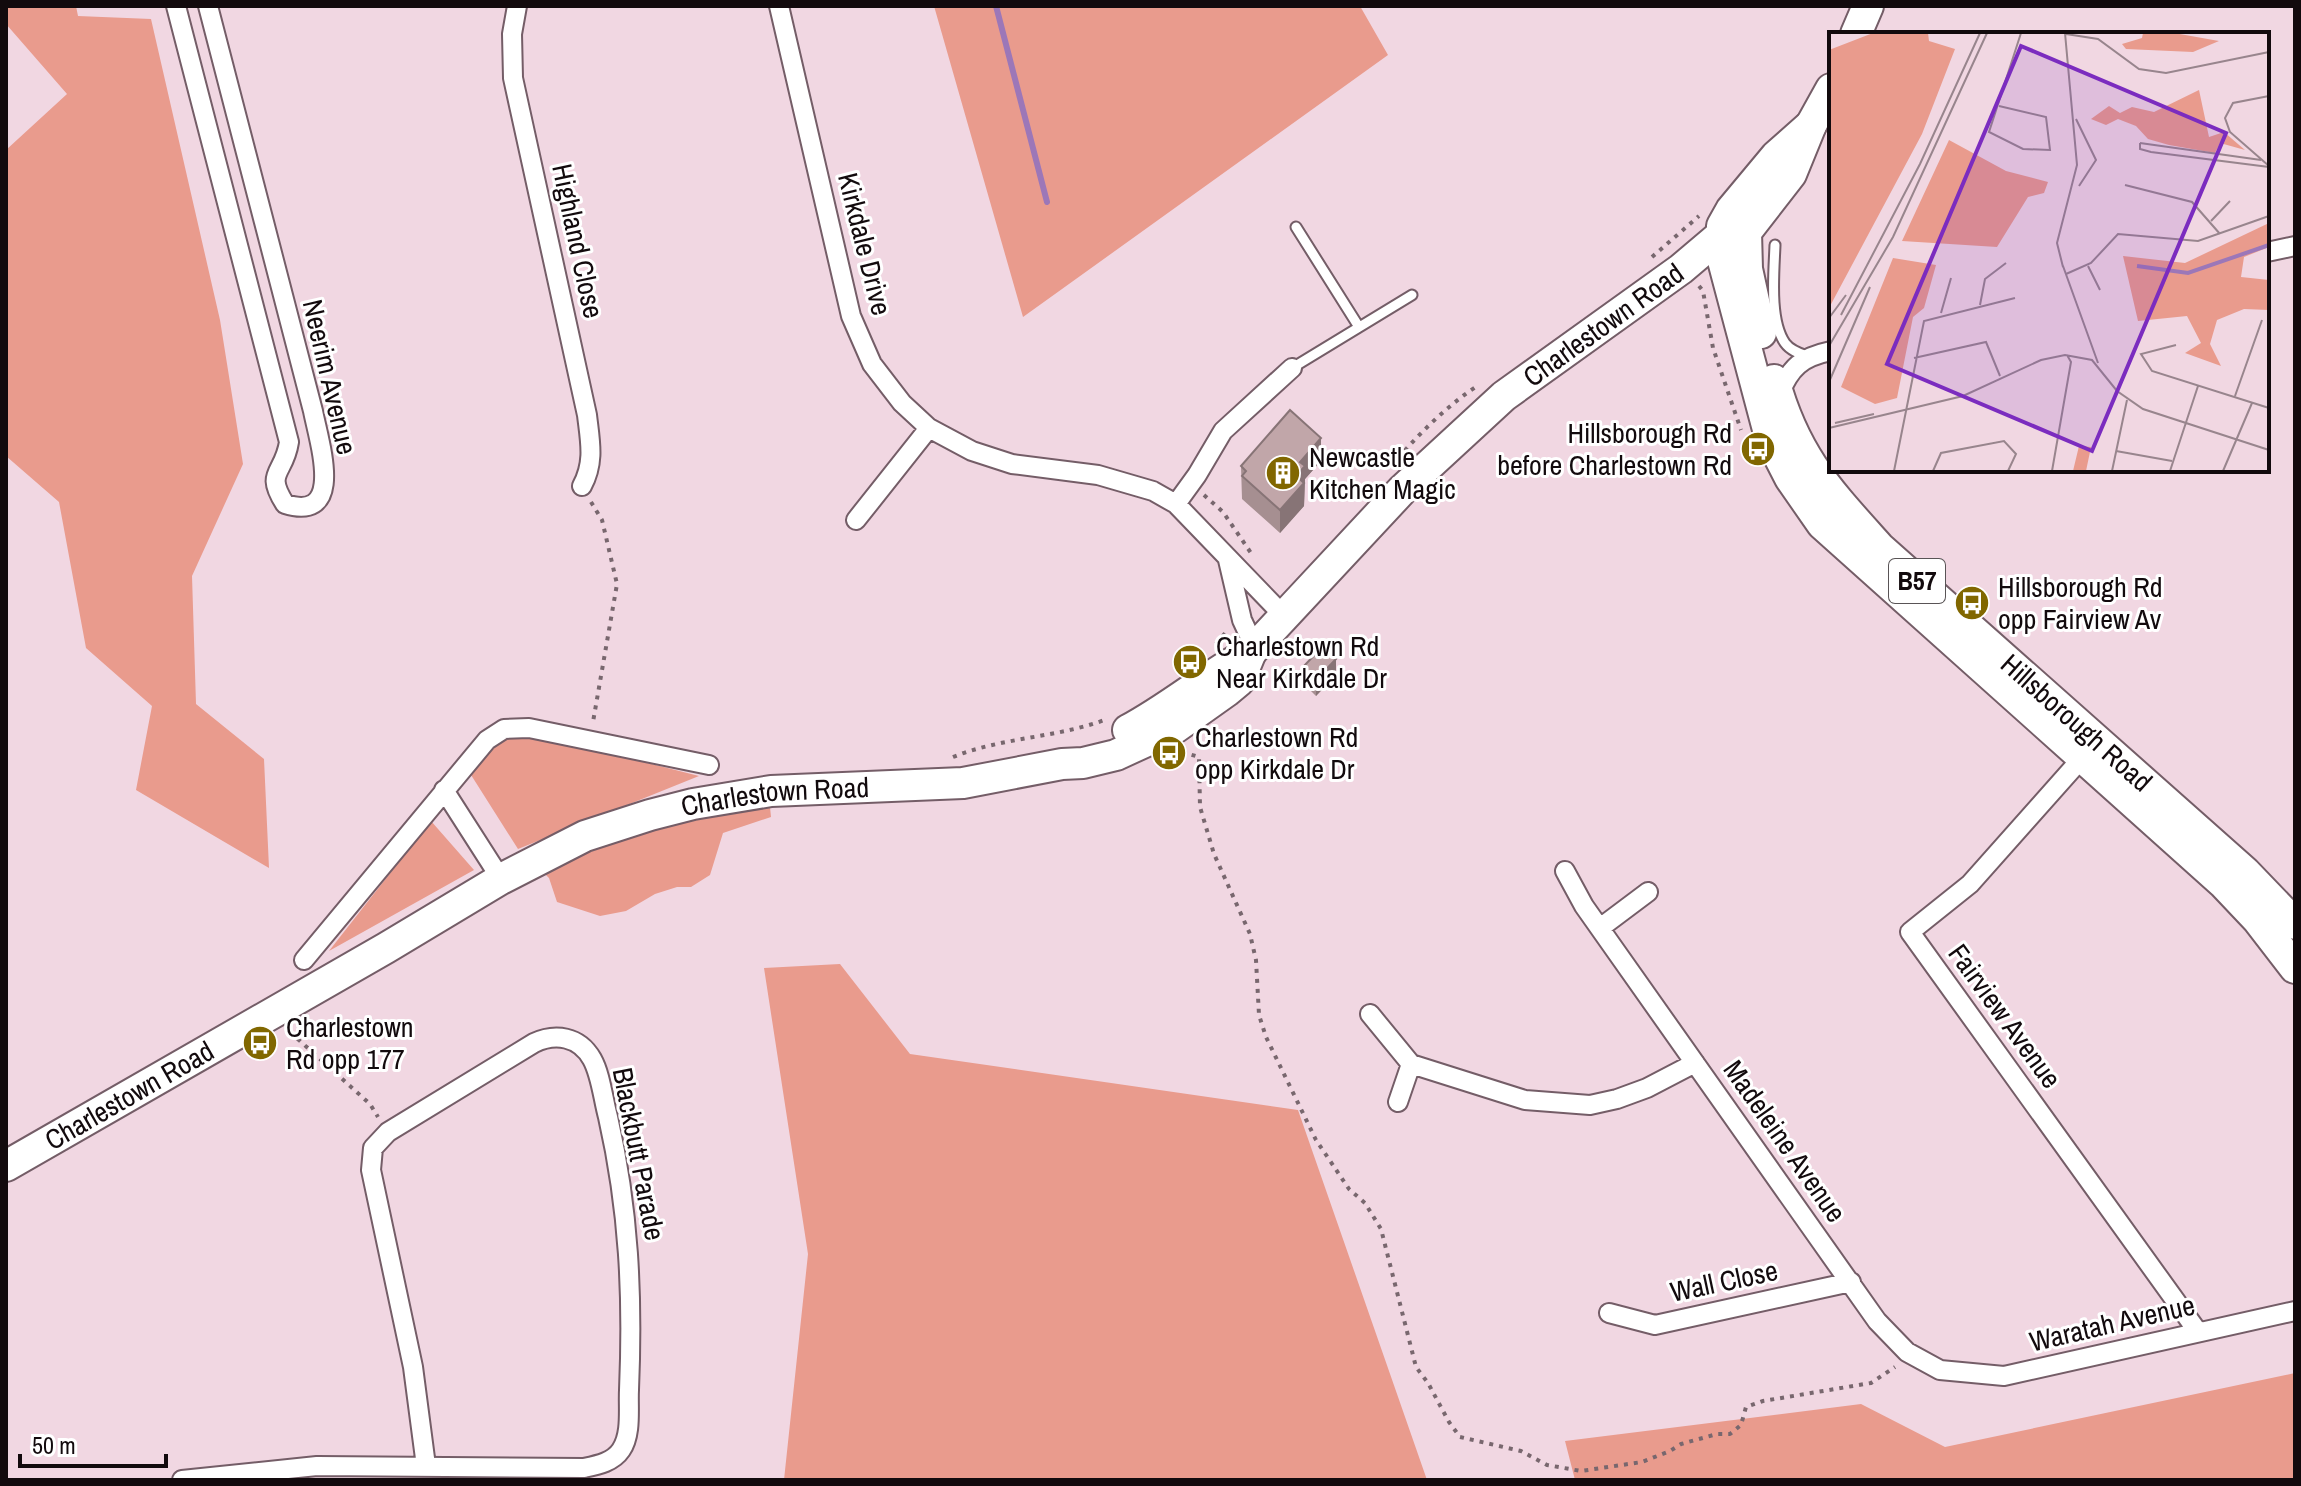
<svg xmlns="http://www.w3.org/2000/svg" width="2301" height="1486" font-family="'Archivo Narrow',sans-serif">
<rect width="100%" height="100%" fill="#f1d7e2"/>
<path fill="#e99b8d" d="M6 6H76L78 16 151 19 220 320 243 464 192 576 196 704 264 759 269 868 136 790 152 706 86 648 59 502 6 456V150L67 94 6 24Z
M934 6H1360L1388 55 1023 317Z
M514 729 699 776 518 849 466 767Z
M765 803 770 807 771 817 723 833 710 875 691 887H677L655 894 626 911 600 916 557 902 549 878 542 871 589 843Z
M431 821 474 870 329 951Z
M840 964 910 1054 1298 1110 1427 1480H784L808 1254 764 968Z
M2295 1373V1480H1575L1565 1441 1861 1404 1945 1447Z"/>
<g fill="none" stroke-linecap="round" stroke-linejoin="round">
<path stroke="#9c77b8" stroke-width="6" d="M996 6 1047 202"/>
<g stroke="#745d67" stroke-width="13">
<path id="service" d="M1296 227 1359 327
M1775 245C1774 272 1769 320 1785 343 1790 350 1798 353 1807 356
M1292 368 1412 295"/>
</g>
<g stroke="#745d67" stroke-width="22">
<path id="minor" d="M176 6 289 442C284 475 264 471 285 504 346 523 319 442 313 411L208 6
M517 6 512 34 513 78 587 415C590 441 595 462 582 486
M779 6 851 316 872 364 902 403 929 428 972 451 1012 464 1098 475 1153 491 1176 504 1284 616
M2267 252 2295 246
M1779 395C1790 367 1802 357 1831 351
M1176 504 1197 475 1223 431 1292 368
M856 520 929 428
M1228 560 1242 620 1255 648
M2082 758 1970 884 1910 932 2198 1332
M444 790 501 879
M1565 871 1584 906 1877 1321 1907 1352 1940 1370 2004 1376 2295 1311
M1600 928 1648 892
M304 960 487 740 504 729 529 728 709 765
M1370 1014 1411 1064 1525 1100 1590 1105 1617 1099 1647 1088 1695 1063
M1398 1102 1411 1064
M1609 1313 1655 1325 1851 1282
M182 1480 317 1466 584 1468C598 1465 613 1462 621 1450 632 1434 628 1408 629 1390 633 1295 629 1210 608 1117 603 1099 601 1075 592 1059 579 1036 555 1033 534 1043L388 1132 373 1148 371 1170 413 1367 426 1466"/>
</g>
<g stroke="#745d67" stroke-width="34">
<g id="primary">
<path d="M1856 34 1868 6"/>
<path d="M1811 125 1776 156 1731 210 1722 226 1721 253 1771 441 1790 478 1822 524 2223 883 2258 920 2295 968"/>
<path d="M1761 333 1747 269 1746 232 1791 174 1811 125 1831 89"/>
<path id="s1" d="M1774 380C1795 457 1829 491 1880 548L2245 872 2295 924"/>
<path id="s2" d="M1128 730C1171 707 1208 675 1251 652L1402 490 1504 396 1681 269 1720 236 1732 234"/>
<path id="s3" d="M6 1166 386 948 501 879 585 836 650 815 693 804 771 791 963 783 1062 764 1083 763 1116 755 1175 728 1227 691 1239 681 1251 652"/>
</g>
</g>
<path stroke="#78676e" stroke-width="4" stroke-dasharray="4 6" stroke-linecap="butt" d="M1652 257 1699 216
M1699 286 1703 291 1713 348 1741 430
M1398 458C1422 431 1447 406 1477 386
M1204 495 1223 512 1251 553
M591 502 602 520 617 584 593 722
M1216 644 1227 631
M1182 752 1199 757 1200 807 1214 854 1250 934 1256 960 1259 1015 1266 1037 1316 1140 1349 1189 1365 1203 1381 1229 1416 1367 1428 1383 1449 1422 1460 1437 1521 1451 1547 1465 1581 1471 1642 1462 1670 1451 1681 1444 1717 1434H1730L1741 1425 1746 1407 1763 1401 1871 1383 1895 1367
M953 757C1002 737 1058 738 1107 719
M290 1032 370 1104 378 1117"/>
<use href="#service" stroke="#fff" stroke-width="9"/>
<use href="#minor" stroke="#fff" stroke-width="18"/>
<use href="#primary" stroke="#fff" stroke-width="30"/>
</g>
<path fill="#a68f91" d="M1321 461 1305 479 1304 506 1280 533 1242 499 1241 466Z
M1303 667 1336 675 1316 696 1303 683Z"/>
<path fill="#877476" d="M1321 438V461L1305 479 1304 506 1280 533V510L1296 476 1300 462Z
M1336 659V675L1316 696V680Z"/>
<path fill="#c1a6a9" stroke="#877476" stroke-width="2" d="M1290 410 1321 438 1300 462 1305 466 1296 476 1304 483 1280 510 1242 476 1246 471 1241 466Z
M1323 646 1336 659 1316 680 1303 667Z"/>
<defs>
<g id="bus-disc" transform="scale(1.8)"><circle r="9.5" fill="#816700" stroke="#fff"/><path d="M-5-6H5V4H4V6H2V4H-2V6H-4V4H-5ZM-3.5-4V0h7V-4ZM-3.5 1.2v1.5H-2V1.2ZM2 1.2v1.5H3.5V1.2Z" fill="#fff"/></g>
<g id="building-disc" transform="scale(1.8)"><circle r="9.5" fill="#816700" stroke="#fff"/><path d="M-4-6H4V6H1V3H-1V6H-4ZM-2.5-4.3h1.7v1.8h-1.7ZM.8-4.3h1.7v1.8H.8ZM-2.5-1h1.7V.8h-1.7ZM.8-1h1.7V.8H.8Z" fill="#fff"/></g>
</defs>
<g fill-rule="evenodd">
<use href="#bus-disc" x="1758" y="449"/>
<use href="#building-disc" x="1283" y="473"/>
<use href="#bus-disc" x="1972" y="603"/>
<use href="#bus-disc" x="1190" y="662"/>
<use href="#bus-disc" x="1169" y="753"/>
<use href="#bus-disc" x="260" y="1043"/>
</g>
<g text-anchor="middle" stroke-width="6" stroke-linejoin="round" paint-order="stroke">
<rect fill="#fff" stroke="#595456" stroke-width="2" x="1889" y="559" width="56" height="44" rx="6"/>
<g font-size="26" font-weight="bold" fill="#120a0d">
<text x="1917" y="590">B57</text>
</g>
<g font-size="28" fill="#120a0d" stroke="#fff">
<text transform="translate(578 241) rotate(78)" y="10">Highland Close</text>
<text transform="translate(865 244) rotate(76)" y="10">Kirkdale Drive</text>
<text dy="10" stroke="none"><textPath href="#s2" startOffset="628">Charlestown Road</textPath></text>
<text transform="translate(330 377) rotate(77)" y="10">Neerim Avenue</text>
<text dy="10" stroke="none"><textPath href="#s1" startOffset="464">Hillsborough Road</textPath></text>
<text dy="10" stroke="none"><textPath href="#s3" startOffset="862">Charlestown Road</textPath></text>
<text transform="translate(2005 1016) rotate(54)" y="10">Fairview Avenue</text>
<text dy="10" stroke="none"><textPath href="#s3" startOffset="142">Charlestown Road</textPath></text>
<text transform="translate(1785 1141) rotate(55)" y="10">Madeleine Avenue</text>
<text transform="translate(639 1154) rotate(79)" y="10">Blackbutt Parade</text>
<text transform="translate(1724 1281) rotate(-12)" y="10">Wall Close</text>
<text transform="translate(2112 1323) rotate(-13)" y="10">Waratah Avenue</text>
</g>
<g font-size="28" fill="#120a0d" stroke="#fff" text-anchor="start">
<text x="1732" y="443" text-anchor="end">Hillsborough Rd<tspan x="1732" dy="32">before Charlestown Rd</tspan></text>
<text x="1309" y="467">Newcastle<tspan x="1309" dy="32">Kitchen Magic</tspan></text>
<text x="1998" y="597">Hillsborough Rd<tspan x="1998" dy="32">opp Fairview Av</tspan></text>
<text x="1216" y="656">Charlestown Rd<tspan x="1216" dy="32">Near Kirkdale Dr</tspan></text>
<text x="1195" y="747">Charlestown Rd<tspan x="1195" dy="32">opp Kirkdale Dr</tspan></text>
<text x="286" y="1037">Charlestown<tspan x="286" dy="32">Rd opp 177</tspan></text>
</g>
</g>
<g transform="translate(1829 32)">
<rect width="440" height="440" fill="#f1d7e2"/>
<path d="M44 1H99L100 9 126 17 93 102 0 276V18ZM314 1H345L390 9 364 20 297 17 293 12 313 6ZM370 58 380 105 395 100 416 118 391 111 386 121 340 113 319 107 307 94 289 87 277 93 262 87 280 74 291 81 303 75 325 80ZM120 108 177 139 219 150 215 161 199 165 168 215 73 209ZM440 191V215L415 225 412 245 440 248V278L415 277 388 288 381 312 392 334 356 321 372 311 358 284 309 289 294 224 356 231ZM64 226 107 233 95 276 84 285 68 366 46 372 12 355ZM250 414 262 415 257 439H244Z" fill="#e99b8d"/>
<path fill="none" stroke="#9c77b8" stroke-width="4" d="M308 234 359 241 440 213"/>
<path fill="none" stroke="#98858d" stroke-width="2" d="M237 2 269 7 310 37 337 41 440 20M440 64 404 71 396 86 401 100 440 134M170 74 217 85 221 118 194 117 160 100 192 1M247 87 267 128 250 154M311 111V117L322 120 440 135M311 111 432 128M296 153 363 170 391 202M382 189 401 169M234 234 269 331M259 234 271 258M234 235 228 211 248 133 236 1M237 242 262 231 289 202 369 209 440 184M151 273 156 247 177 231M112 281 122 246M12 283 91 132 151 1M0 286 17 263M347 313 312 322 323 339 440 376M0 314 64 205 158 1M85 326 157 310 171 344M0 350 41 255M406 364 433 288M6 391 45 382M0 396 134 364 212 328 236 323 263 328 288 359 314 377 440 418M287 419 343 429M65 439 95 289 186 266M104 439 112 421 175 409 187 422 179 439M223 439 242 330 238 323M283 439 298 368M341 439 369 354M394 439 423 371"/>
<path fill="#7b2cbf" fill-opacity="0.15" stroke="#7b2cbf" stroke-width="4" d="M192 14 397 101 263 419 58 332Z"/>
<rect width="440" height="440" fill="none" stroke="#120a0d" stroke-width="4"/>
</g>
<rect width="2301" height="1486" fill="none" stroke="#120a0d" stroke-width="16"/>
<path d="M20 1454v12h146v-12" fill="none" stroke="#120a0d" stroke-width="4"/>
<text x="32" y="1454" font-size="24" fill="#120a0d" stroke="#ffffff" stroke-width="6" paint-order="stroke">50 m</text>
</svg>
